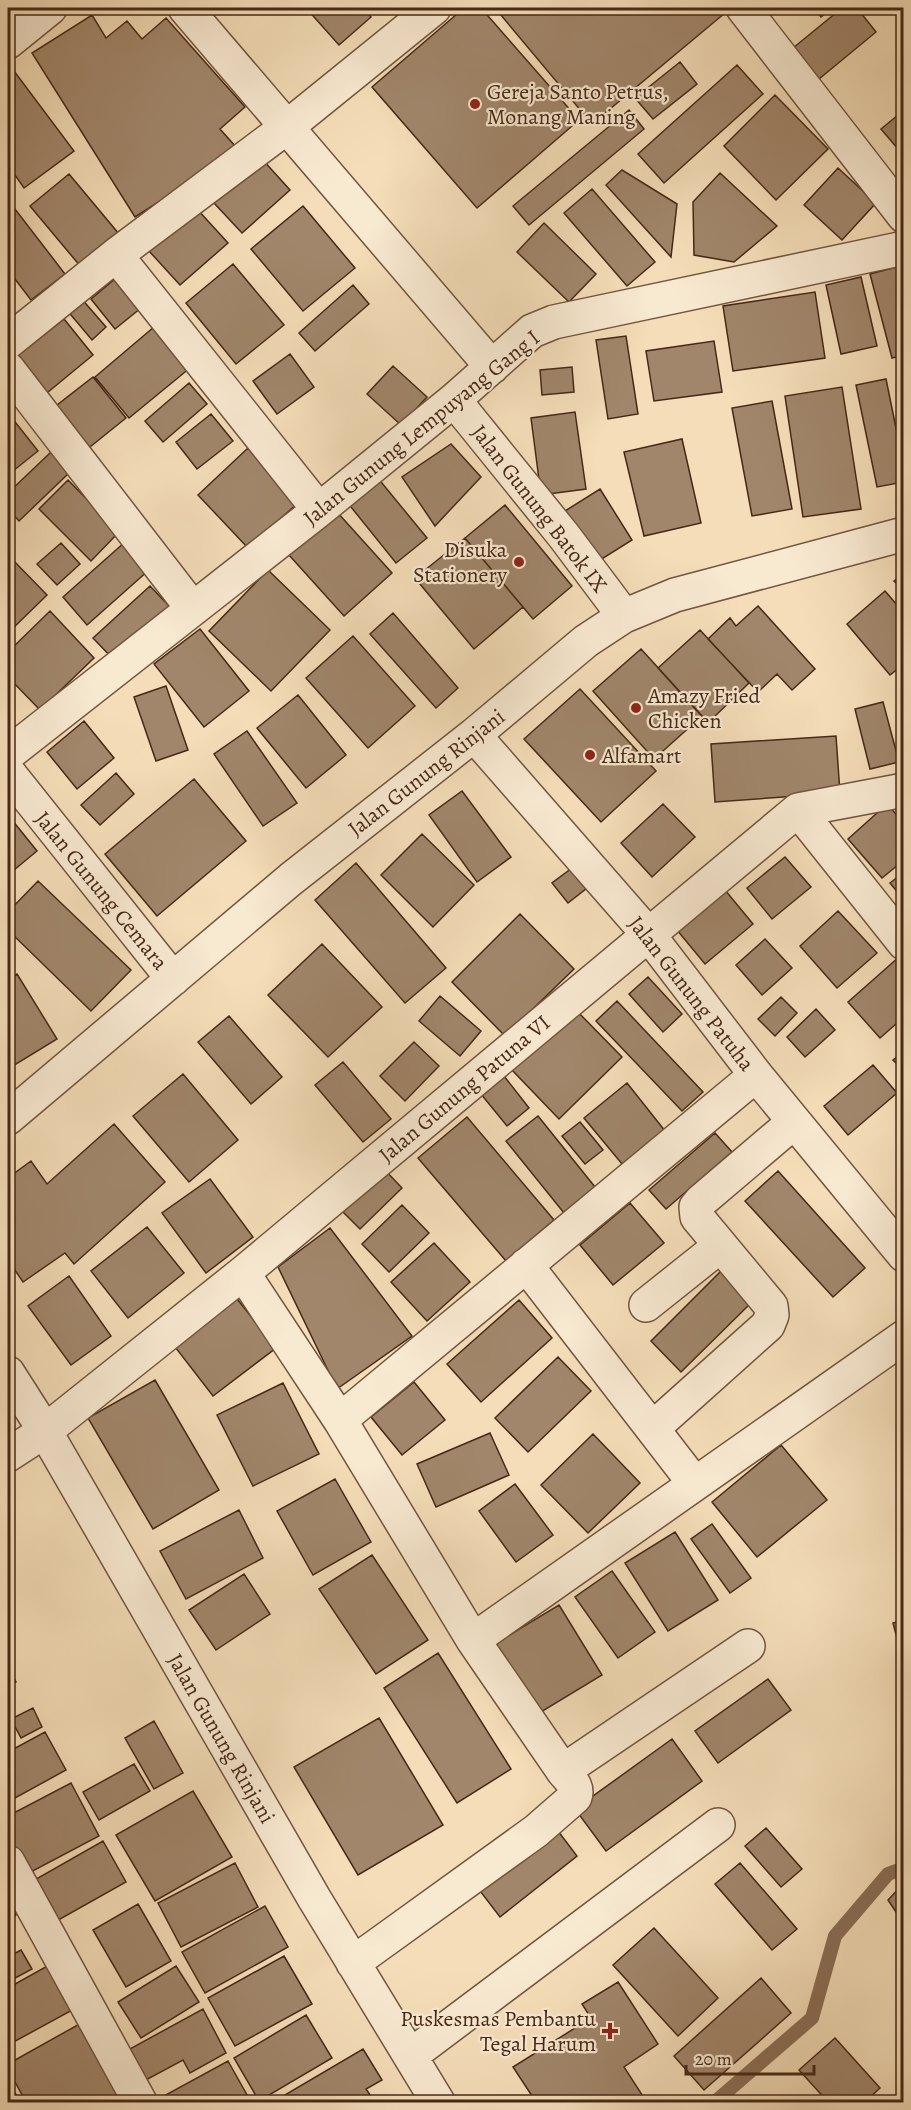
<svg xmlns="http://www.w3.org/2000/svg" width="911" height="2110" font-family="Alegreya,serif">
<rect width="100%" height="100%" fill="#f4ddb8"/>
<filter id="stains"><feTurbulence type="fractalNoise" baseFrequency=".00333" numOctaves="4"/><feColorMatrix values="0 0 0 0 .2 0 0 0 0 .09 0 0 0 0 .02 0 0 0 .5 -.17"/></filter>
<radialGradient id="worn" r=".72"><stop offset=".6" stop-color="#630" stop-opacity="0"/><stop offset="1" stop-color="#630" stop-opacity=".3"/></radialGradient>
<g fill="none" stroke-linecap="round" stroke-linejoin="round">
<path stroke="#8b6f57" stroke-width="14" d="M715 2102 812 2018 835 1936 888 1874 904 1868"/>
</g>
<path fill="#a1866b" stroke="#472817" stroke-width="1.5" d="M306 8H363L371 17 339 45Z
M464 8H481L579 120 477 208 372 87Z
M495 8H721L725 13 592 124Z
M814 8H832L821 17Z
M842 8H857L876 32 819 79 793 48Z
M92 15 106 38 127 21 142 39 166 18 245 107 220 129 236 147 163 209 157 203 135 217 32 53Z
M680 62 697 84 653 119 635 98Z
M737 65 763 94 664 183 638 154Z
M11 67 74 151 24 188 8 165V69Z
M775 95 828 149 776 200 724 146Z
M629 110 644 129 529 225 513 206Z
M904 110V156L881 129Z
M262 159 290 190 242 233 214 203Z
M838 168 876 203 842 240 804 205Z
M622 170 677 204 671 257 606 185Z
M720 173 777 226 734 262 694 255 693 202Z
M69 174 119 234 81 267 30 206Z
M592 189 655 262 627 286 564 213Z
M8 200 65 274 31 300 8 270Z
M303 206 355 268 303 311 251 249Z
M197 209 228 243 180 285 149 251Z
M544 223 596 274 569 302 517 252Z
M233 264 284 325 236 364 186 303Z
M904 265V355L892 358 870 274Z
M122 273 146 304 115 329 91 299Z
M861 277 877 346 841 354 826 285Z
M353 285 369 304 315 351 299 333Z
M815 292 825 358 733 371 723 306Z
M80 297 106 327 92 340 66 309Z
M64 319 93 355 42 397 12 360Z
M161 321 196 363 129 418 95 377Z
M626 336 638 414 608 419 596 340Z
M714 341 722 392 654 401 646 351Z
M290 354 314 387 277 414 253 381Z
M393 366 427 397 401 425 367 394Z
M572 367 574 392 542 395 540 370Z
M93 377 126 418 85 451 52 409Z
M886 379 904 467V482L877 487 856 385Z
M189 383 207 404 163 442 145 421Z
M842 387 861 509 803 517 785 396Z
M772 401 792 509 752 516 732 408Z
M575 412 586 489 541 495 531 418Z
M8 413 38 451 8 475Z
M211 414 233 441 197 469 176 442Z
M682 439 701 523 644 536 624 452Z
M451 444 481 477 435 526 402 477Z
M248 448 299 502 248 548 198 495Z
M51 452 70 472 19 521 8 509V493Z
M377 477 427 538 396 563 347 502Z
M68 480 119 532 91 561 39 509Z
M600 489 632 540 597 562 565 511Z
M505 505 572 586 533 619 465 538Z
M337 512 392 573 344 616 289 555Z
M465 538 523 607 474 649 415 578Z
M125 542 149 570 87 625 63 597Z
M61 543 80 564 57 585 37 564Z
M10 557 47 595 8 633V560Z
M268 570 330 630 271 691 209 631Z
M904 573V591L894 581Z
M150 586 171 608 114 660 93 638Z
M885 591 904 613V664L890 675 847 624Z
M758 606 815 669 792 690 777 674 758 692 708 639 730 618 736 626Z
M50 611 94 658 40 710 8 677V652Z
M393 613 458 688 436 708 370 634Z
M200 629 249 691 204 727 154 664Z
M700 630 749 683 708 723 658 668Z
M353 636 415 706 368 748 306 678Z
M641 649 702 716 654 759 593 691Z
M166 686 188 750 156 761 134 697Z
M580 689 656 771 601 822 524 739Z
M298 695 346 755 306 788 257 728Z
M883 702 899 762 870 769 855 709Z
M84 721 114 758 77 789 47 752Z
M247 731 297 803 263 826 214 754Z
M836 736 840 793 715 802 711 744Z
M116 773 134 794 100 825 81 805Z
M194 779 246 841 157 916 105 854Z
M462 791 511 857 477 882 429 815Z
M663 804 695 837 652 877 621 843Z
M887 804 904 823V860L882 878 848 839Z
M8 815 37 851 8 875Z
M422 834 474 885 433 927 381 875Z
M785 857 811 887 772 919 747 888Z
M356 863 446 968 405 1003 315 900Z
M572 868 587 888 568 903 552 883Z
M904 872V900L890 883Z
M38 881 131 970 91 1011 8 930V912Z
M725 890 753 924 705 964 677 930Z
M838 911 877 953 837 988 800 946Z
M520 914 574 969 505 1036 452 982Z
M765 939 792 968 762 995 736 965Z
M322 944 382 1007 328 1057 268 995Z
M899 957 904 962V1017L880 1038 848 1002Z
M17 974 57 1039 8 1069V979Z
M648 977 682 1014 663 1032 629 994Z
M440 996 481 1031 460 1056 419 1021Z
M781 997 797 1013 775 1036 758 1019Z
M617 1001 703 1092 682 1111 596 1021Z
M574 1008 622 1057 559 1119 511 1069Z
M816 1009 835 1030 805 1057 787 1037Z
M229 1016 282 1077 251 1104 198 1042Z
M414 1042 439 1066 405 1101 380 1076Z
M904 1051V1071L893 1060Z
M343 1062 391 1119 363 1142 315 1085Z
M873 1065 897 1093 848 1135 824 1106Z
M183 1074 238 1140 189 1182 133 1116Z
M504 1076 529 1108 507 1126 481 1094Z
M627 1083 669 1136 627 1170 584 1118Z
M538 1116 595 1187 564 1213 506 1141Z
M467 1117 554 1220 506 1261 418 1158Z
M580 1122 603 1150 585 1164 562 1136Z
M114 1124 165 1182 74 1264 65 1253 23 1282 8 1260V1178L31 1161 47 1184Z
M715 1133 732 1152 666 1209 649 1190Z
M382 1167 402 1188 360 1229 340 1209Z
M778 1171 865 1268 833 1297 745 1201Z
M210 1179 253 1237 206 1273 162 1213Z
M630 1203 664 1243 613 1285 580 1245Z
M402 1205 429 1233 389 1272 362 1244Z
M147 1227 184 1273 128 1318 91 1271Z
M330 1228 412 1336 337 1389 278 1267Z
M434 1243 470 1282 427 1321 391 1282Z
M725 1267 756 1298 681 1372 651 1341Z
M69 1276 111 1336 71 1365 28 1306Z
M234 1295 276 1348 213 1396 172 1343Z
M519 1300 552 1338 481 1402 447 1364Z
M558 1357 591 1391 528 1452 495 1418Z
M155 1380 219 1490 153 1529 88 1418Z
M414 1382 445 1420 402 1455 371 1417Z
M283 1383 319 1454 253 1486 217 1415Z
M490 1433 509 1475 436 1507 417 1464Z
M593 1434 640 1483 588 1533 541 1485Z
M781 1445 827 1500 757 1557 712 1502Z
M335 1479 371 1542 313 1575 277 1511Z
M515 1484 553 1535 516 1562 479 1511Z
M239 1510 263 1558 186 1599 160 1551Z
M712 1524 751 1578 730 1593 691 1539Z
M675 1532 718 1600 668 1631 625 1563Z
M372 1555 428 1640 376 1674 319 1589Z
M612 1571 655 1632 618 1658 575 1597Z
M244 1574 270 1614 216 1650 189 1610Z
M559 1605 602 1675 536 1715 493 1645Z
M904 1620V1661H903L893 1623Z
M438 1653 511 1769 457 1803 384 1688Z
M8 1667 16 1682 8 1686Z
M768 1679 791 1710 718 1763 695 1731Z
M33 1708 42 1727 21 1738 11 1719Z
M379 1718 443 1825 358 1875 294 1767Z
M154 1721 183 1773 154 1789 125 1738Z
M45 1732 66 1770 15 1798 8 1785V1752Z
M672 1739 702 1781 606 1851 575 1809Z
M134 1764 150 1791 99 1820 83 1792Z
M71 1783 99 1836 27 1874 8 1837V1816Z
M193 1791 232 1857 155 1901 116 1835Z
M555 1827 577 1856 500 1917 477 1887Z
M766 1828 802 1869 781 1887 745 1846Z
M103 1841 126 1882 53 1923 31 1882Z
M235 1863 258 1907 181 1947 158 1903Z
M740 1863 797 1929 772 1950 715 1884Z
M904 1883V1924L888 1900Z
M8 1900 16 1915 8 1919Z
M138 1904 171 1961 126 1987 93 1930Z
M265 1906 288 1947 205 1993 182 1952Z
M654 1928 718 1998 678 2036 613 1965Z
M21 1950 32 1969 8 1982V1957Z
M284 1956 312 2004 235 2046 208 1998Z
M51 1964 76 2008 8 2045V1988Z
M176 1966 199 2002 141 2038 118 2002Z
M761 1978 791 2013 704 2090 674 2056Z
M618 1982 658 2044 624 2067 646 2101 644 2102H536L513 2067 591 2018 582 2004Z
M203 2009 226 2053 190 2073 183 2060 144 2081 128 2050Z
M306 2015 332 2058 259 2101 234 2058Z
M83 2022 125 2099 119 2102H26L8 2069V2064Z
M835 2038 880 2088 865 2102H828L799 2070Z
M363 2049 382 2080 366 2089 375 2102H273Z
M228 2061 251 2102H165L162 2097Z
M13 2090 21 2102H8V2093Z"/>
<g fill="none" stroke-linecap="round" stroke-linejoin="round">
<g stroke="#72553f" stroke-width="36">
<path id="minor" d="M185 8 492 367
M743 8 904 216
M8 42 50 8
M116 255 319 510
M8 342 116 255 287 127 434 8
M8 369 193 609
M454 400 564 536 624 616
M474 735 648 934 756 1075 904 1255
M8 754 319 510 454 400 532 331 554 322 904 248
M8 772 173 979
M798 810 904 943
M8 1118 291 879 474 735 586 641 624 616 675 595 904 534
M526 1265 695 1484
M243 1273 340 1420 473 1640 563 1771C570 1780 579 1786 575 1797L536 1831 353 1963
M646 1305 720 1246
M8 1373 45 1431 314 1898 438 2102
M340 1420 756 1075
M653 1428 768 1325 772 1315 771 1306 697 1217 696 1207 701 1201 794 1122
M8 1455 45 1431 243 1273 798 810 904 790
M473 1640 904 1337
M563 1771 748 1646
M8 1862 140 2102
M410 2056 718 1825"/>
</g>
<use href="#minor" stroke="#f8e9d1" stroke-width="33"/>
</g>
<g fill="#8f2418" stroke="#f8e9d1" stroke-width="2">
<circle cx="475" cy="104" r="6"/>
<circle cx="519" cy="562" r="6"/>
<circle cx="636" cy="708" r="6"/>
<circle cx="590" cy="755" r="6"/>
<path d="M607 2022h6v6h6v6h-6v6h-6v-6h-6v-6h6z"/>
</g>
<g text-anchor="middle" stroke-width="4.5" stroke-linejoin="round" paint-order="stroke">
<g font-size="22" fill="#472817" stroke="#f8e9d1" text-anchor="start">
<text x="487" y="99">Gereja Santo Petrus,<tspan x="487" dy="25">Monang Maning</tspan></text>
<text x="507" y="557" text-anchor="end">Disuka<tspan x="507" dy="25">Stationery</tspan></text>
<text x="648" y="703">Amazy Fried<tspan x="648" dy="25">Chicken</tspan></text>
<text x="602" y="763">Alfamart</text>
<text x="596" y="2026" text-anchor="end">Puskesmas Pembantu<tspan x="596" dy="25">Tegal Harum</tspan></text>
</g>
<g font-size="22" fill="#472817" stroke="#f8e9d1">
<text transform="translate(421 427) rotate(-39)" y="8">Jalan Gunung Lempuyang Gang I</text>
<text transform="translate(540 508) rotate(52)" y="8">Jalan Gunung Batok IX</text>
<text transform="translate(426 772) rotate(-38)" y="8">Jalan Gunung Rinjani</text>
<text transform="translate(102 890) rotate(51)" y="8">Jalan Gunung Cemara</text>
<text transform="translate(692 993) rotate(52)" y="8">Jalan Gunung Patuha</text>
<text transform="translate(464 1088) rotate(-40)" y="8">Jalan Gunung Patuna VI</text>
<text transform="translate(222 1738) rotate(60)" y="8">Jalan Gunung Rinjani</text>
</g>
</g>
<rect width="911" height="2110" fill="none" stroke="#f4ddb8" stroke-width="30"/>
<rect x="9" y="9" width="893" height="2092" fill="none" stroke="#472817" stroke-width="3"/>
<rect x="15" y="15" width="881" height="2080" fill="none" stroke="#472817" stroke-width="1.5"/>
<path d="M686 2065v9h128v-9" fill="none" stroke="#472817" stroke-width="3"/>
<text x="695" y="2065" font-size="18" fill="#472817" stroke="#f8e9d1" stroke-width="4.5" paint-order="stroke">20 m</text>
<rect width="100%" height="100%" filter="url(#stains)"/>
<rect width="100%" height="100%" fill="url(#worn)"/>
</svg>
